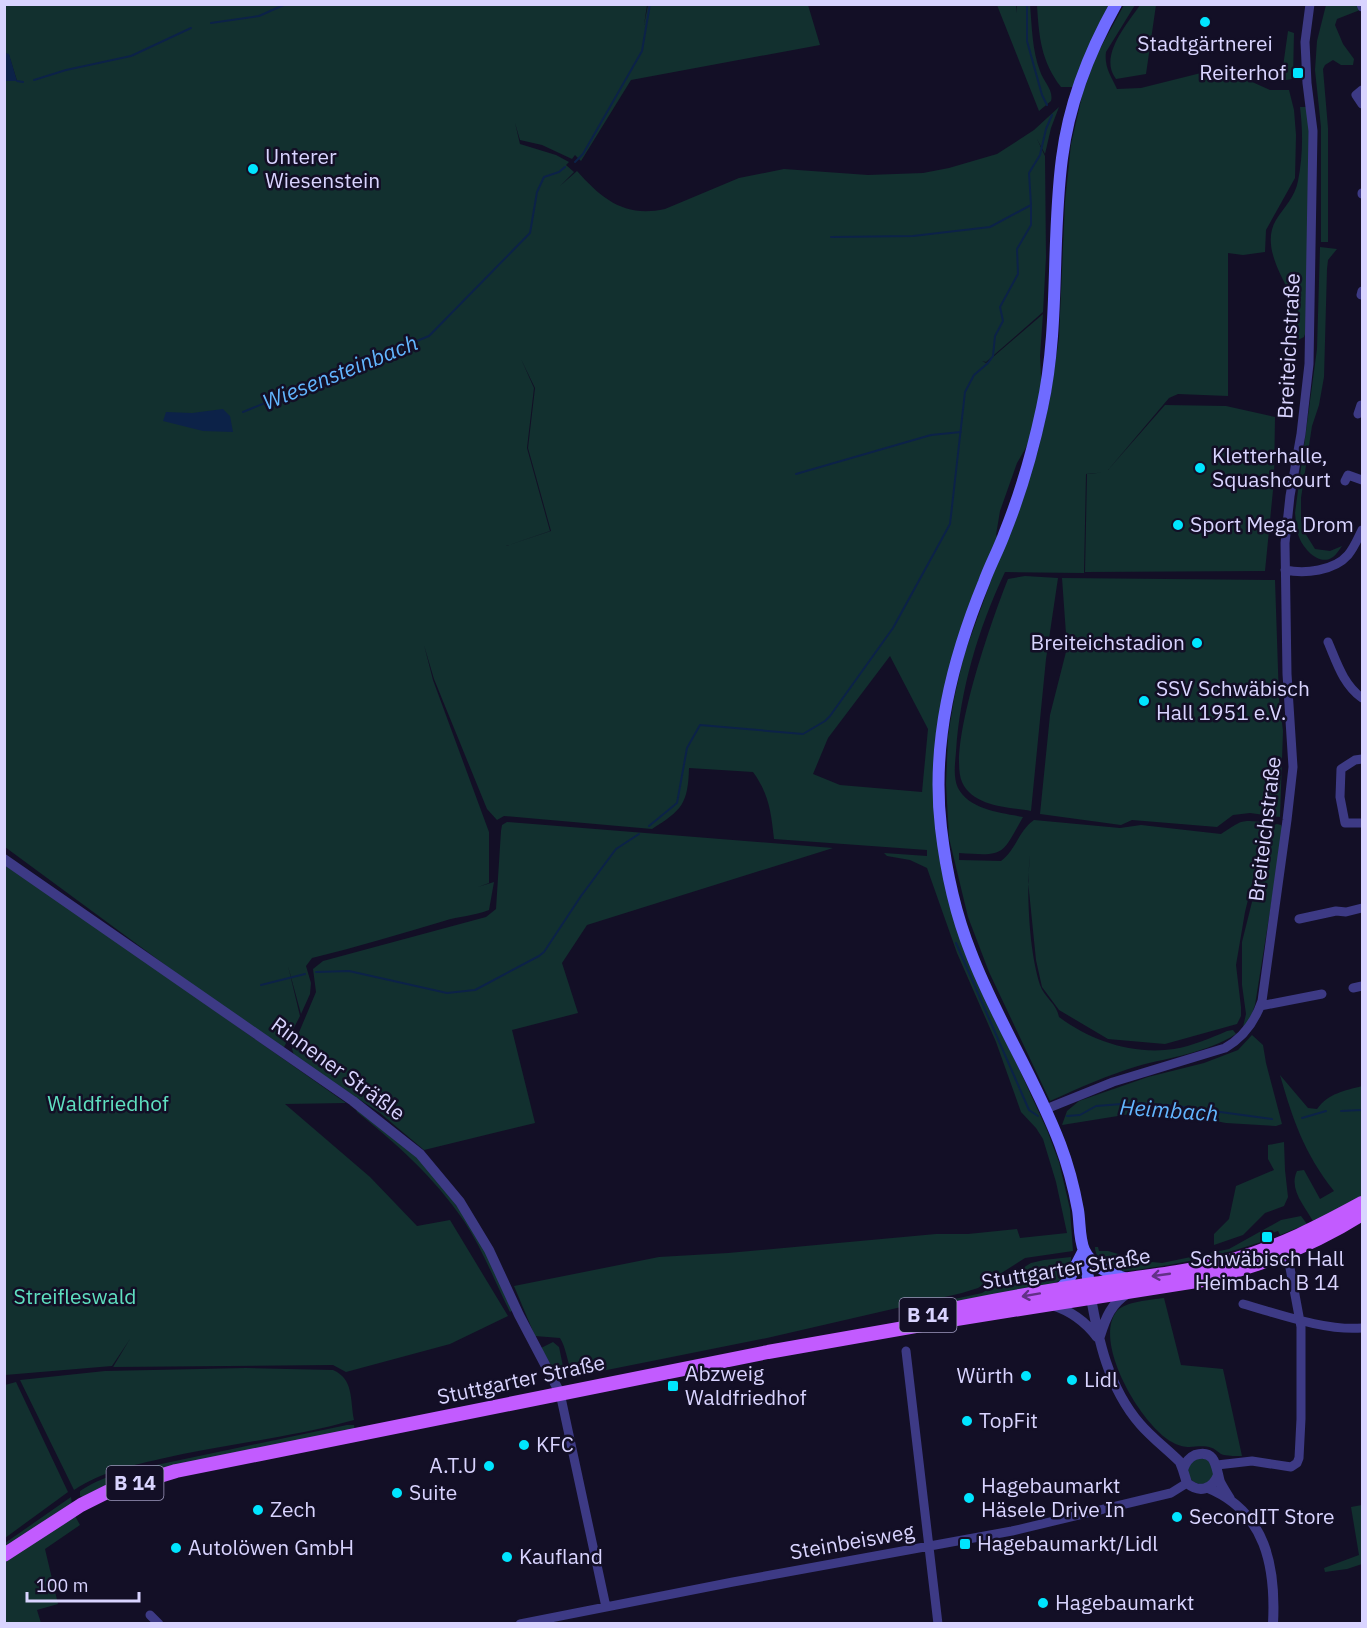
<svg xmlns="http://www.w3.org/2000/svg" width="1367" height="1628" font-family="'IBM Plex Sans',sans-serif">
<rect width="100%" height="100%" fill="#130f26"/>
<path fill="#12302f" fill-rule="evenodd" d="M5 5H647L644 25 648 5H808L820 45 631 80 581 161 575 155 572 159 542 145 520 140 515 123 520 144 556 155 569 162 566 165 574 172 560 186 577 171C602 199 625 218 665 209L739 178 784 169 868 175 923 173 949 168 997 154 1034 130 1059 107 1051 128 1045 154 1037 139 1045 156 1046 257 1043 312 986 362 982 361 986 363 1043 314 1040 356 1042 394 1031 439 1017 463 1000 511 996 535 998 537 960 634 934 810 982 988 1047 1130 1059 1162 1070 1209 1073 1251 1025 1258 978 1288 962 1293 767 1338 582 1375 571 1371C567 1360 566 1348 560 1338L535 1336 514 1286 659 1257 728 1253 936 1234H968L1017 1229 1020 1238 1067 1233 1056 1182 1043 1139 1036 1128 1021 1112 996 1042 957 953 927 868 910 860 887 856 884 853 927 856V850L774 839C771 812 769 794 753 772L689 768C688 804 682 810 652 829L504 816 497 820 487 809 434 679 424 645 433 680 489 832V883L478 887 494 882 489 910C474 916 459 916 444 921 400 934 357 947 312 958L306 966 311 983 310 994 301 1014 288 966 300 1016 282 1051 5 847 4 81H17L9 55 5 53ZM521 359 535 388 528 448 551 531 506 546 550 531 527 448 534 388ZM890 656 928 729 922 792 840 785 813 774 828 738Z
M997 5H1016L1017 13V5H1030C1032 26 1032 50 1040 71 1043 81 1054 90 1051 101L1039 111Z
M1037 5H1112L1074 87H1061C1041 61 1039 37 1037 5Z
M1124 5H1135L1106 52C1104 67 1111 76 1117 89L1141 88 1213 70 1230 72 1270 90H1289L1294 110 1296 135 1295 178 1266 230 1265 252 1243 255 1228 253V396L1178 394 1169 398 1108 470 1165 405 1226 406 1275 417 1274 480 1265 571 1085 572 1087 474 1107 472 1086 474 1084 573 1005 572C978 629 960 690 956 752 955 764 953 777 958 788 969 810 1003 813 1023 817 1001 856 1005 856 959 853V860L1001 861C1016 850 1019 830 1034 820L1120 828 1141 825 1221 834C1243 820 1240 819 1267 823L1245 912 1236 965 1241 1007V1016L1237 1024 1165 1044 1108 1039 1059 1010 1042 987 1036 960 1028 881 1030 855C1026 890 1029 951 1040 985 1044 997 1057 1004 1059 1017 1091 1041 1133 1055 1174 1049 1192 1046 1211 1038 1227 1031L1233 1030 1236 1034C1206 1053 1171 1057 1138 1066 1108 1075 1079 1088 1050 1101L989 972 968 917 949 838 946 784 948 736 954 699 964 655 1038 451 1050 399 1059 338 1065 202 1071 144 1083 92 1097 54Z
M1140 5H1156L1146 74 1116 79C1098 56 1128 23 1140 5Z
M1326 5H1358L1360 10 1337 19 1335 25 1343 44 1354 59 1353 65H1341L1333 60 1325 65 1323 69 1328 128V242H1321V127L1315 70 1317 41Z
M1288 31 1294 33 1293 77 1292 79 1281 81Z
M1300 107H1306L1310 131 1306 331 1304 337 1296 341 1297 302 1291 286H1286C1277 267 1263 242 1276 220 1284 207 1295 197 1298 181 1303 156 1303 131 1300 107Z
M1320 247 1337 249 1328 260 1327 269 1324 377 1319 405 1312 426 1301 498V520L1305 533 1315 549 1330 551 1342 546C1339 550 1336 555 1333 557 1319 567 1303 548 1299 537 1296 530 1296 521 1295 513L1317 349Z
M1025 576 1058 578 1046 659 1031 811C1009 807 973 807 962 782 947 747 993 616 1008 579Z
M1062 578 1275 580 1279 699 1283 731 1280 817 1250 813 1233 815 1217 827 1132 820 1121 825 1040 814 1050 715 1067 648Z
M507 822 833 848 587 925 562 963 578 1013 512 1030 535 1123 424 1150 380 1113 301 1061 294 1055 292 1049 316 992 313 969 323 961 486 917 496 909 501 831 502 825Z
M1277 824 1281 825 1283 830 1255 1005 1250 1019 1242 1031 1246 1014 1242 985V942L1271 826Z
M5 863 346 1103 285 1104 370 1177 417 1226 450 1220 508 1316 450 1344 346 1372 333 1365 113 1367 130 1339 112 1366 5 1375Z
M1252 1035 1263 1045 1266 1063 1282 1124 1276 1126 1226 1123 1163 1111H1149L1062 1125 1067 1111 1079 1101 1148 1077 1204 1063 1238 1050Z
M1280 1075 1308 1108 1317 1109C1329 1093 1344 1091 1362 1086V1196L1314 1223C1306 1207 1288 1190 1297 1171L1304 1170 1320 1199 1334 1191C1304 1153 1293 1120 1280 1075Z
M356 1109 426 1164 477 1234 513 1310 510 1312C495 1282 482 1248 464 1221 433 1176 399 1146 357 1112Z
M1284 1142 1285 1170 1288 1197 1284 1206 1265 1213 1243 1235 1214 1245V1234L1229 1219 1236 1186 1274 1170 1268 1159V1145Z
M1301 1216 1307 1224 1280 1235 1278 1231 1260 1237 1261 1242C1225 1254 1193 1261 1156 1267 1146 1268 1134 1271 1124 1271 1110 1270 1095 1261 1095 1247H1098L1099 1251H1108L1142 1261 1162 1263 1229 1249 1281 1220Z
M1071 1257V1262L1065 1278 1048 1286 946 1305 909 1315 902 1314 904 1310 982 1293 1031 1263 1044 1260Z
M1164 1298 1181 1365 1223 1369 1242 1456C1236 1456 1229 1456 1224 1455 1219 1454 1216 1449 1212 1448 1197 1443 1189 1452 1172 1442 1142 1426 1093 1344 1116 1312 1125 1301 1151 1300 1164 1298Z
M553 1342 559 1347 564 1371 555 1372 541 1348Z
M246 1368 333 1370C354 1379 350 1400 354 1420 290 1438 224 1444 160 1459 126 1467 104 1471 74 1490L20 1380 105 1371Z
M16 1382 68 1492 5 1538V1385Z
M347 1425H354L355 1430C264 1448 169 1460 83 1497L80 1496V1491C94 1482 108 1476 123 1472Z
M1188 1471a13 13 0 1 1 26 0a13 13 0 1 1-26 0Z
M71 1497 72 1504 5 1549V1543Z
M1362 1505V1564L1347 1569 1325 1572 1324 1568 1359 1555 1351 1507Z
M74 1514 80 1525 45 1549 58 1604 37 1610 41 1623 5 1624V1562Z"/>
<path fill="#0c2248" d="M5 53 9 54 17 81H5Z
M223 409 230 416 233 432 203 431 163 421 166 412 192 413Z"/>
<g fill="none" stroke-linecap="round" stroke-linejoin="round">
<path stroke="#0c2248" stroke-width="2" d="M1027 4V41L1042 95 1047 105
M211 23 259 16 286 4
M34 80 66 70 131 56 191 28
M17 81 23 82
M575 162 583 154 642 51 650 4
M831 237 913 236 990 227 1031 205
M243 412 429 336 530 233 537 192 544 177 559 172 565 167
M796 474 931 435 961 432
M649 826 677 803 687 748 700 725 803 734 825 721 830 716 893 628 950 524 965 392 974 375 988 363 993 356 995 336 1003 321 1000 307 1018 274 1017 249 1031 225V205L1029 173 1040 155 1046 129 1052 115
M956 943 1029 1110 1038 1116
M316 972 349 971 447 993 475 990 539 956 544 952 581 896 616 849 639 834
M261 985 305 974
M1341 1111 1362 1110
M1067 1116 1080 1115 1096 1106 1135 1103 1176 1106 1272 1119
M1302 1118 1326 1111"/>
<path stroke="#3d3a85" stroke-width="9" d="M1361 4 1362 7
M1362 90 1356 95 1362 104
M1362 193V194
M1361 295 1362 291
M1358 414 1361 405
M1345 481 1348 475 1362 480
M1285 570C1305 574 1334 571 1348 555 1354 548 1358 538 1362 530
M1328 642C1337 663 1343 684 1362 698
M1362 759 1355 760 1341 769 1340 797 1345 823H1362
M1299 919 1336 911 1346 912 1362 908
M1353 988 1362 986
M1260 1006 1322 994
M1046 1109 1113 1082 1225 1048C1244 1037 1255 1022 1262 1001L1287 820 1293 767 1287 674 1285 543 1290 496 1301 434 1309 364 1313 131 1307 83 1305 42 1310 4
M1243 1304C1279 1314 1325 1331 1362 1328
M906 1351 938 1624
M560 1393 606 1607
M1217 1465 1252 1461 1291 1467 1297 1463 1299 1458 1301 1419V1327L1290 1268 1285 1254
M150 1615 159 1624
M520 1624 733 1582 1012 1531 1171 1493 1187 1483"/>
<path stroke="#3d3a85" stroke-width="10" d="M4 859 353 1101 420 1154 460 1202 489 1250 519 1315 560 1393
M1090 1292C1098 1339 1108 1387 1140 1424 1152 1438 1167 1449 1180 1462L1183 1470
M1052 1305C1071 1311 1085 1321 1097 1337
M1100 1336C1106 1317 1111 1304 1128 1293
M1218 1475C1212 1490 1199 1493 1187 1483L1183 1470C1185 1463 1188 1458 1195 1455 1217 1448 1216 1470 1220 1482 1223 1488 1227 1494 1230 1499
M1208 1488C1266 1512 1276 1567 1273 1624"/>
<path stroke="#6f6bff" stroke-width="12" d="M1116 4C1089 52 1069 103 1062 158 1051 241 1060 326 1042 408 1033 450 1021 492 1005 532 999 549 990 565 984 582 952 660 931 743 941 828 946 871 955 913 971 953 996 1019 1035 1078 1060 1144 1068 1165 1074 1188 1078 1210 1080 1222 1079 1239 1084 1250 1091 1266 1112 1275 1128 1279
M1085 1256 1088 1278
M1059 1290 1068 1281 1084 1250"/>
<path stroke="#c25bff" stroke-width="14" d="M917 1317C975 1303 1034 1293 1093 1284 1140 1277 1187 1273 1233 1260 1279 1247 1320 1226 1362 1203
M4 1555 81 1505 107 1492 176 1471 768 1352 944 1321 1203 1280C1259 1266 1313 1245 1362 1214"/>
</g>
<defs><path id="oneway-shaft" d="M-6 0H5M1.5-3L5.5 0L1.5 3" fill="none" stroke-width="1.6" stroke-linecap="round" stroke-linejoin="round" transform="scale(1.5)"/></defs>
<g stroke="#623188">
<use href="#oneway-shaft" transform="translate(1161 1275) rotate(172)"/>
<use href="#oneway-shaft" transform="translate(1031 1295) rotate(170)"/>
</g>
<g fill="#00e5ff" stroke="#130f26" stroke-width="2">
<circle cx="1205" cy="22" r="6"/>
<rect x="1292" y="67" width="12" height="12" rx="3"/>
<circle cx="253" cy="169" r="6"/>
<circle cx="1200" cy="468" r="6"/>
<circle cx="1178" cy="525" r="6"/>
<circle cx="1197" cy="643" r="6"/>
<circle cx="1144" cy="701" r="6"/>
<rect x="1261" y="1231" width="12" height="12" rx="3"/>
<circle cx="1026" cy="1376" r="6"/>
<circle cx="1072" cy="1380" r="6"/>
<rect x="667" y="1380" width="12" height="12" rx="3"/>
<circle cx="967" cy="1421" r="6"/>
<circle cx="524" cy="1445" r="6"/>
<circle cx="489" cy="1466" r="6"/>
<circle cx="397" cy="1493" r="6"/>
<circle cx="969" cy="1498" r="6"/>
<circle cx="258" cy="1510" r="6"/>
<circle cx="1177" cy="1517" r="6"/>
<rect x="959" y="1538" width="12" height="12" rx="3"/>
<circle cx="176" cy="1548" r="6"/>
<circle cx="507" cy="1557" r="6"/>
<circle cx="1043" cy="1603" r="6"/>
</g>
<g text-anchor="middle" stroke-width="5" stroke-linejoin="round" paint-order="stroke">
<g fill="#130f26" stroke="#9e99be" stroke-width="1.5">
<rect x="899.5" y="1298" width="57" height="34" rx="4.5"/>
<rect x="106.5" y="1466" width="57" height="34" rx="4.5"/>
</g>
<g font-size="20" font-weight="bold" fill="#d9d4ff">
<text x="928" y="1322">B 14</text>
<text x="135" y="1490">B 14</text>
</g>
<g font-size="21" fill="#d9d4ff" stroke="#130f26" text-anchor="start">
<text x="1205" y="51" text-anchor="middle">Stadtgärtnerei</text>
<text x="1286" y="80" text-anchor="end">Reiterhof</text>
<text x="265" y="164">Unterer<tspan x="265" dy="24">Wiesenstein</tspan></text>
<text x="1212" y="463">Kletterhalle,<tspan x="1212" dy="24">Squashcourt</tspan></text>
<text x="1190" y="532">Sport Mega Drom</text>
<text x="1185" y="650" text-anchor="end">Breiteichstadion</text>
<text x="1156" y="696">SSV Schwäbisch<tspan x="1156" dy="24">Hall 1951 e.V.</tspan></text>
<text x="1267" y="1266" text-anchor="middle">Schwäbisch Hall<tspan x="1267" dy="24">Heimbach B 14</tspan></text>
<text x="685" y="1381">Abzweig<tspan x="685" dy="24">Waldfriedhof</tspan></text>
<text x="1014" y="1383" text-anchor="end">Würth</text>
<text x="1084" y="1387">Lidl</text>
<text x="979" y="1428">TopFit</text>
<text x="536" y="1452">KFC</text>
<text x="477" y="1473" text-anchor="end">A.T.U</text>
<text x="981" y="1493">Hagebaumarkt<tspan x="981" dy="24">Häsele Drive In</tspan></text>
<text x="409" y="1500">Suite</text>
<text x="270" y="1517">Zech</text>
<text x="1189" y="1524">SecondIT Store</text>
<text x="977" y="1551">Hagebaumarkt/Lidl</text>
<text x="188" y="1555">Autolöwen GmbH</text>
<text x="519" y="1564">Kaufland</text>
<text x="1055" y="1610">Hagebaumarkt</text>
</g>
<g font-size="21" fill="#d9d4ff" stroke="#130f26">
<text transform="translate(1289 346) rotate(-87)" y="7">Breiteichstraße</text>
<text transform="translate(1265 829) rotate(-83)" y="7">Breiteichstraße</text>
<text transform="translate(338 1069) rotate(36)" y="7">Rinnener Sträßle</text>
<text transform="translate(1066 1269) rotate(-9)" y="7">Stuttgarter Straße</text>
<text transform="translate(521 1380) rotate(-12)" y="7">Stuttgarter Straße</text>
<text transform="translate(852 1542) rotate(-10)" y="7">Steinbeisweg</text>
</g>
<g font-size="21" fill="#5fe0c0" stroke="#130f26">
<text x="108" y="1111">Waldfriedhof</text>
<text x="75" y="1304">Streifleswald</text>
</g>
<g font-size="22" font-style="italic" fill="#62b6ff" stroke="#130f26">
<text transform="translate(340 372) rotate(-22)" y="8">Wiesensteinbach</text>
<text transform="translate(1169 1110) rotate(4)" y="8">Heimbach</text>
</g>
</g>
<rect width="1367" height="1628" fill="none" stroke="#d9d4ff" stroke-width="12"/>
<path d="M27 1592v9h112v-9" fill="none" stroke="#d9d4ff" stroke-width="3"/>
<text x="36" y="1592" font-size="18" fill="#d9d4ff" stroke="#130f26" stroke-width="4.5" paint-order="stroke">100 m</text>
</svg>
